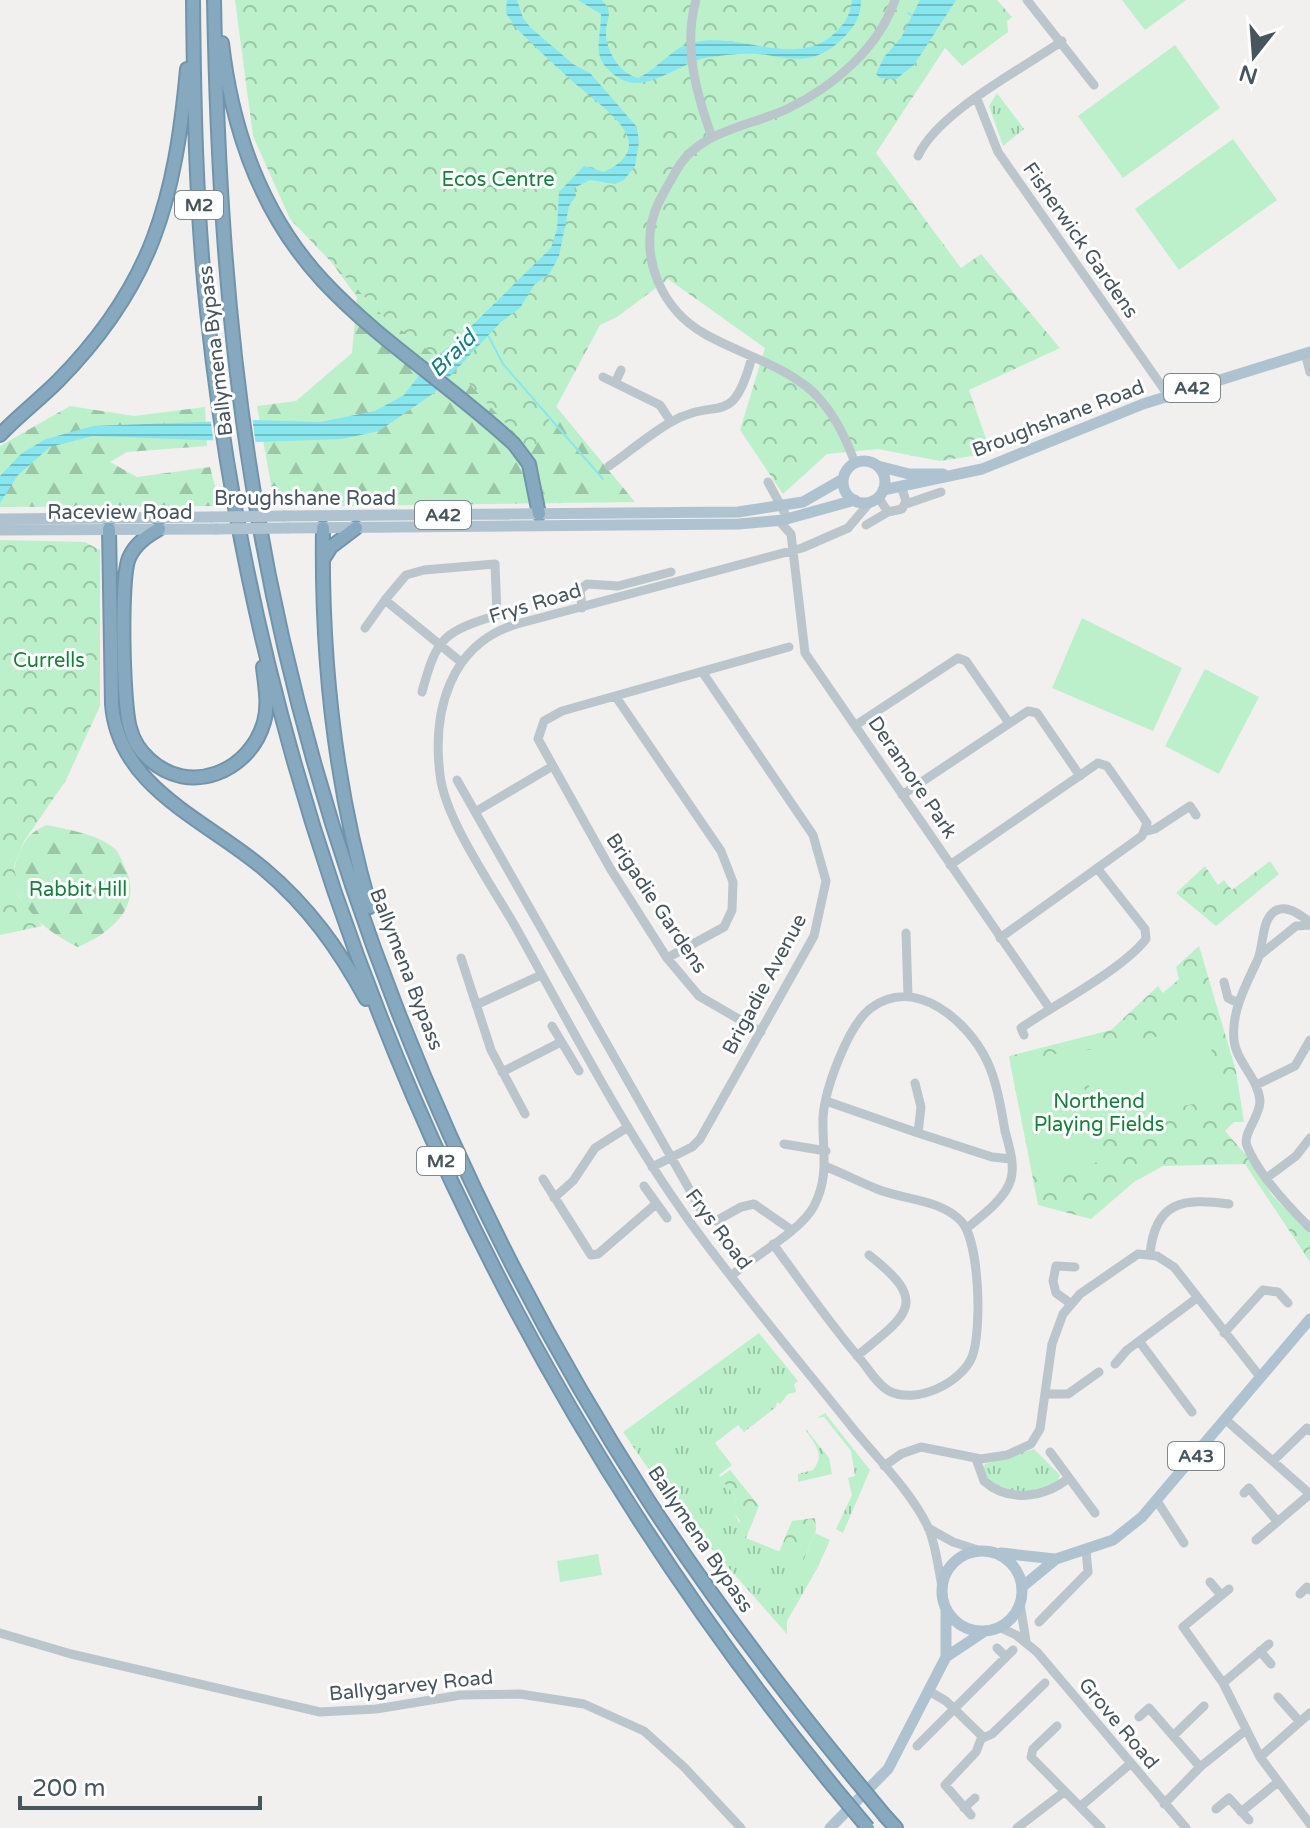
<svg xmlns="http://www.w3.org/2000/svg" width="1310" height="1828" font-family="'Varela Round',sans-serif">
<defs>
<pattern id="grass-tufts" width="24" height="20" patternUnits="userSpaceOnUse" patternTransform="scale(2)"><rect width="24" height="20" fill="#bcf0ca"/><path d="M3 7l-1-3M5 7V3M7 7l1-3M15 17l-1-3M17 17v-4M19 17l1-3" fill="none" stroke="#9bc5a7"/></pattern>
<pattern id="forest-firs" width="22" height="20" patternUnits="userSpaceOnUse" patternTransform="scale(2)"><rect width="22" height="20" fill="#bcf0ca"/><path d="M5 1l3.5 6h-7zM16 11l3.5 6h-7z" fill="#9bc5a7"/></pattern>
<pattern id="park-crowns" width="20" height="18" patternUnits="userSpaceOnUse" patternTransform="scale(2)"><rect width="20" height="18" fill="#bcf0ca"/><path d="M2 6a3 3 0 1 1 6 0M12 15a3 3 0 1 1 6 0" fill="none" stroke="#9bc5a7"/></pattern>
<pattern id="water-rules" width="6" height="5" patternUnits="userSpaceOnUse" patternTransform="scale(2)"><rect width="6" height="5" fill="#88e6ee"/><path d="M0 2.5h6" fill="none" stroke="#71bdc4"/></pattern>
</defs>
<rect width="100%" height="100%" fill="#f2efef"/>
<path fill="url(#grass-tufts)" d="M997 93 1024 129 1003 146 989 106Z
M759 1333 798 1381 794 1384 796 1392 788 1394 780 1404 777 1402 776 1407 744 1432 738 1425 715 1443 732 1465 719 1475 736 1498 735 1514 746 1538 818 1567 787 1621V1634L674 1506 623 1432Z
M825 1413 870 1470 843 1533 836 1529 852 1495 848 1478 855 1476 851 1451 824 1417 817 1418Z
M805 1428 829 1458 832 1474 798 1482V1474L813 1470C827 1452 812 1443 805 1428Z
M1034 1449 1060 1475 1057 1484C1031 1496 1012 1492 986 1481L983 1467 985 1464Z"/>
<path fill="url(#forest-firs)" d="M299 218 511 352 635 502 275 507 257 406 296 401 352 353 357 297Z
M70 406 134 416 205 407 207 446 127 452 110 462 137 477 210 467 220 506 0 507V446Z
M47 825C68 830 101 834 117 851 120 855 123 864 125 868 144 906 110 934 78 947 45 931 1 898 18 856 24 840 31 831 47 825Z"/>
<path fill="url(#park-crowns)" d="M235 0H997L1012 17 1007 21 1008 32 962 66 945 48 876 153 961 268 981 254 1060 348 969 390 991 453 940 461 878 449 827 454 783 494 740 430 765 348 668 279 617 317 600 325 532 452 466 380 383 316 290 219 253 136Z
M0 540 85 542 100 550V706L66 780 23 843 14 866 19 897 42 926 0 935Z
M1270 861 1279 874 1216 926 1176 893 1205 866 1218 885 1224 880 1232 890Z
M1199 946 1236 1071 1244 1122H1234L1225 1131 1253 1163 1271 1194 1310 1234V1262L1245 1164 1163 1166 1134 1182 1091 1219 1038 1205 1009 1056 1111 1030 1158 986 1163 993 1179 979 1176 967Z
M730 1470 759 1506 746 1538 735 1534 740 1521 733 1511 736 1498 720 1477Z
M815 1518 816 1530 803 1562 779 1552 792 1521Z"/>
<path fill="#bcf0ca" d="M1122 0H1186L1145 30Z
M1175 45 1220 108 1123 178 1078 116Z
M1233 139 1277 200 1179 270 1135 209Z
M1082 618 1182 668 1153 731 1052 688Z
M1205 669 1259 697 1219 774 1165 746Z
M1207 1027 1221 1099 1096 1122 1082 1051Z
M1077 1050 1099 1162 1033 1175 1010 1063Z
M815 1533 830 1540 818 1567 803 1562Z
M598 1554 602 1575 560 1582 557 1561Z"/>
<path fill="url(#water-rules)" d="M507 0H517L523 18 531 28 573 64 590 73 637 127 639 142 635 166 624 180 615 184 590 180 574 188 576 196 569 206 559 256 550 273 534 285 520 308 501 322 434 393 379 431 342 439 257 442 93 436 50 447 18 475 0 503V476L22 453 46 439 93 426 253 420 320 422 375 411 404 395 432 359 453 344 551 248 557 229 559 192 584 166 604 172C659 146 610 113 584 91 561 72 538 49 516 28L506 13Z
M578 0H601C616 12 605 20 606 35 607 53 621 74 638 78 658 69 673 46 695 42 744 32 797 70 836 32 846 22 851 13 852 0H861C861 16 855 26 844 37 818 63 799 61 767 55 751 52 722 55 705 58 680 63 645 95 619 78 589 58 601 44 601 14Z
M920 0H956L914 65 896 79 880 78 876 74 884 57 901 38Z"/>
<path fill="#f2efef" d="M210 416H252L256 446 214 445Z"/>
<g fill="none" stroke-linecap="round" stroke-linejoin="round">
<path stroke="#88e6ee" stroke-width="2" d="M908 13 912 16
M489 337 503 364 603 479"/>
<g stroke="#7194ab" stroke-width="16">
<path id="highway" d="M193 0C194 104 196 208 207 311 264 855 489 1364 833 1786
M214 0C217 162 226 321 252 481 309 839 451 1195 648 1500 709 1594 777 1684 848 1771
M222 43C232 130 262 215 323 281 380 342 453 387 514 444L529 464 539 514
M0 435C18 416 39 400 58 381 153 285 175 199 187 69
M323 528C321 658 334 783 370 907
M109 529 112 704C118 788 208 821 264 869 308 906 339 949 366 999
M159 529C147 536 135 544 129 558 120 579 123 704 130 728 133 740 140 751 149 759 189 797 250 772 264 722 269 705 265 685 263 667
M324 558 331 547 356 528
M886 1817 896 1828"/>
</g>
<path stroke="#bac6cc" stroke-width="9" d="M696 0C683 46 696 93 712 137
M1027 0 1094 85
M977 99 998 152 1168 395
M918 156C938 112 1021 70 1062 41
M1305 353 1310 372
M603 377 660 405 671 422
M615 383 621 370
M855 463C845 436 833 411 812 391 781 364 740 354 705 334 662 310 639 258 655 211 660 198 668 185 675 173 696 131 748 127 787 109 833 87 878 49 895 0
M609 466C629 452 650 434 671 422 718 395 732 431 752 357
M768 482 788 519
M878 497 888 512 902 509 906 501 901 486
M871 501 848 528 802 548 517 624C450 644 432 711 440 775 445 819 492 886 515 926 571 1026 623 1129 690 1222 742 1294 800 1362 855 1431 880 1461 911 1492 928 1527 936 1545 938 1567 942 1586
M906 504 941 492
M779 521 791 534 805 653 1048 1006
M866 525 888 512
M385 600 406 575 424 570 495 564 497 615C444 632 437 636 422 692
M582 608 580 590 587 584 618 586 671 572
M365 628 385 600 461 662
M616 697 721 851 733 882 732 910 724 927 667 958
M856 725 958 658 966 661 1009 723
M457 780 704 1215 716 1221 741 1207 754 1204 790 1229
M902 795 1028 711 1037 713 1080 776
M475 812 551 767
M1147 831 1155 829 1190 806 1196 815
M950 865 1098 763 1107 766 1147 823 1142 836 1000 938
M1310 922C1301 916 1289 905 1277 910 1261 917 1264 945 1258 959 1246 985 1231 1011 1234 1040 1236 1062 1258 1077 1260 1101 1260 1117 1242 1134 1247 1146 1258 1174 1289 1207 1310 1228
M906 933 908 996
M1260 955 1296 926 1310 925
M461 958 491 1050 525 1114
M1224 982 1228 998 1238 1003
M476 1005 541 975
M552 1026 579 1071
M761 1032 699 996 667 958 610 868 538 739 544 721 562 711 789 647
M1024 1035 1021 1028C1054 1005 1122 970 1146 939L1145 929 1097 868
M502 1072 561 1042
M915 1083 921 1107 918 1133 992 1157 1011 1159
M1256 1085 1295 1066 1310 1040
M826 1101 918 1133
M784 1144 826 1151
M652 1167 692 1147 700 1139 814 936 826 881 813 835 703 673
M1268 1177 1296 1156 1310 1138
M543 1179 591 1255 598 1254 656 1204
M644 1186 667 1218
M554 1198 573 1181 595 1148 628 1127
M773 1244C802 1283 829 1323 861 1360 869 1370 878 1385 889 1391 916 1405 961 1383 972 1357 982 1332 980 1241 961 1221 940 1199 904 1200 877 1189 860 1182 844 1174 827 1167
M1150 1254C1155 1201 1183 1198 1229 1204
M731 1276C754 1256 801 1231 814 1206 830 1175 822 1150 823 1117 825 1089 848 1025 871 1008 915 975 968 1021 987 1061 997 1082 1001 1108 1005 1131 1009 1146 1015 1164 1011 1179 1006 1198 982 1216 967 1228
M1070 1303 1056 1293 1053 1281 1056 1266 1075 1267
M1224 1333 1263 1290 1278 1292 1288 1303
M1139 1341 1192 1412
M857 1356C907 1315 931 1303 869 1255
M1115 1364 1127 1350 1197 1298
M1045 1394H1068L1099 1372
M1226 1420 1310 1494
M1050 1452 1095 1513
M976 1459 984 1481C1009 1503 1044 1498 1069 1478
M1273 1461 1307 1428 1310 1431
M884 1466 901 1454 921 1447 981 1459 1007 1455 1031 1444 1040 1429 1052 1344 1063 1314 1080 1294 1138 1254 1157 1256 1174 1267 1261 1378
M1244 1493 1249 1488 1277 1521
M1157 1501 1184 1543
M928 1528 953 1542 981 1551
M1256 1540 1310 1494
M1210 1582 1221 1595
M1229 1589 1183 1627 1223 1683 1260 1757 1310 1824
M1300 1594 1307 1587 1310 1590
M1020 1604 1026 1641
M1039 1622 1088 1572 1086 1550
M999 1627 1016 1635 1037 1652 1186 1828
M0 1633 71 1654 320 1712 376 1709 461 1695 520 1694 584 1704 644 1731 684 1767 741 1828
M997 1648 1006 1657
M1260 1651 1271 1664
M1223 1683 1269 1644
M929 1691 946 1701 983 1737
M1278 1697 1300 1722
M1139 1717 1149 1708 1200 1767
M1057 1726 1033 1749 1031 1757 1101 1828
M1173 1736 1204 1706
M917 1746 1013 1650
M1260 1757 1310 1713
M1164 1804 1200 1767 1246 1730
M1081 1806 1130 1764
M964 1808 975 1798
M1216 1809 1229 1798 1249 1820
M1241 1812 1278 1782
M971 1815 945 1785 976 1752 981 1739 992 1734 1045 1683
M1017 1828 1064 1792"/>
<path stroke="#aec3cf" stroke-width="11" d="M843 482a21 21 0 1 1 42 0a21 21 0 1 1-42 0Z
M878 466 909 474H943
M883 490 982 469 1143 404 1310 352
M284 516 738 512 803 502 843 479
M0 519 212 517
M288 528 739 524 783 520 855 500
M0 530 216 529
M942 1591a40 40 0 1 1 80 0a40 40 0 1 1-80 0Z
M1001 1553 1055 1559
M1022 1587 1056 1559 1113 1540 1142 1517 1310 1319
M946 1657V1610
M830 1828 888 1769 946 1657 985 1631"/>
<use href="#highway" stroke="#86a9bf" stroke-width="12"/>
<g stroke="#7194ab" stroke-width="16" stroke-linecap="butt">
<path id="highway-bridge" d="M848 1771 886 1817
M833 1786 868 1828"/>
</g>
<path stroke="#aec3cf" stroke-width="11" d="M212 517 284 516
M216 529 288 528"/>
<use href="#highway-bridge" stroke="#86a9bf" stroke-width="12"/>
</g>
<g text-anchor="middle" stroke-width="6" stroke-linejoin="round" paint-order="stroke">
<g fill="#fff" stroke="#7e888e" stroke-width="2">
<rect x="175" y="191" width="48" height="28" rx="6"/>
<rect x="1164" y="374" width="56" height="28" rx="6"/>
<rect x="415" y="501" width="56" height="28" rx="6"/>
<rect x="417" y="1147" width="48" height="28" rx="6"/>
<rect x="1168" y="1442" width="56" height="28" rx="6"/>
</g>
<g font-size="18" font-weight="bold" fill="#47555d">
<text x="199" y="211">M2</text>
<text x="1192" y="394">A42</text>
<text x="443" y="521">A42</text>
<text x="441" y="1167">M2</text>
<text x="1196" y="1462">A43</text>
</g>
<g font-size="20" fill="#15813d" stroke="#fff">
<text x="498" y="186">Ecos Centre</text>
<text x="49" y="667">Currells</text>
<text x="78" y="896">Rabbit Hill</text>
<text x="1099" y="1108">Northend<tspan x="1099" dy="23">Playing Fields</tspan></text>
</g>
<g font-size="20" fill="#47555d" stroke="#fff">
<text transform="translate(1081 240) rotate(55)" y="7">Fisherwick Gardens</text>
<text transform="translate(215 351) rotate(-97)" y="7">Ballymena Bypass</text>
<text transform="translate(1058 418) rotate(-21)" y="7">Broughshane Road</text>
<text x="305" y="505">Broughshane Road</text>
<text x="120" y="519">Raceview Road</text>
<text transform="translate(535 603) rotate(-17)" y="7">Frys Road</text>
<text transform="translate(913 777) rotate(56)" y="7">Deramore Park</text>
<text transform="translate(657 903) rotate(56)" y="7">Brigadie Gardens</text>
<text transform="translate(407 969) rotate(69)" y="7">Ballymena Bypass</text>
<text transform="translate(764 984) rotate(-62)" y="7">Brigadie Avenue</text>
<text transform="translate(719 1229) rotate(53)" y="7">Frys Road</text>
<text transform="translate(701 1539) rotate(56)" y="7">Ballymena Bypass</text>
<text transform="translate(411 1685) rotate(-6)" y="7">Ballygarvey Road</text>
<text transform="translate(1119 1723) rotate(50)" y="7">Grove Road</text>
</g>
<g font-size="22" font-style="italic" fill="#0b7d87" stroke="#fff">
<text transform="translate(452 353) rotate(-45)" y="8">Braid</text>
</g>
</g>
<g transform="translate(1254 56) rotate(197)" stroke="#ffffff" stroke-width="6" paint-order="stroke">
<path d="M0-6L14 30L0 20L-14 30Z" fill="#47555d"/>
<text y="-12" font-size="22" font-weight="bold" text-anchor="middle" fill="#47555d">N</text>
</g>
<path d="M20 1796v12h240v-12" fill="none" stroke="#47555d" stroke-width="4"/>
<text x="32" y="1796" font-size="24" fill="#47555d" stroke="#ffffff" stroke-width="6" paint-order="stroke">200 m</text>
</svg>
